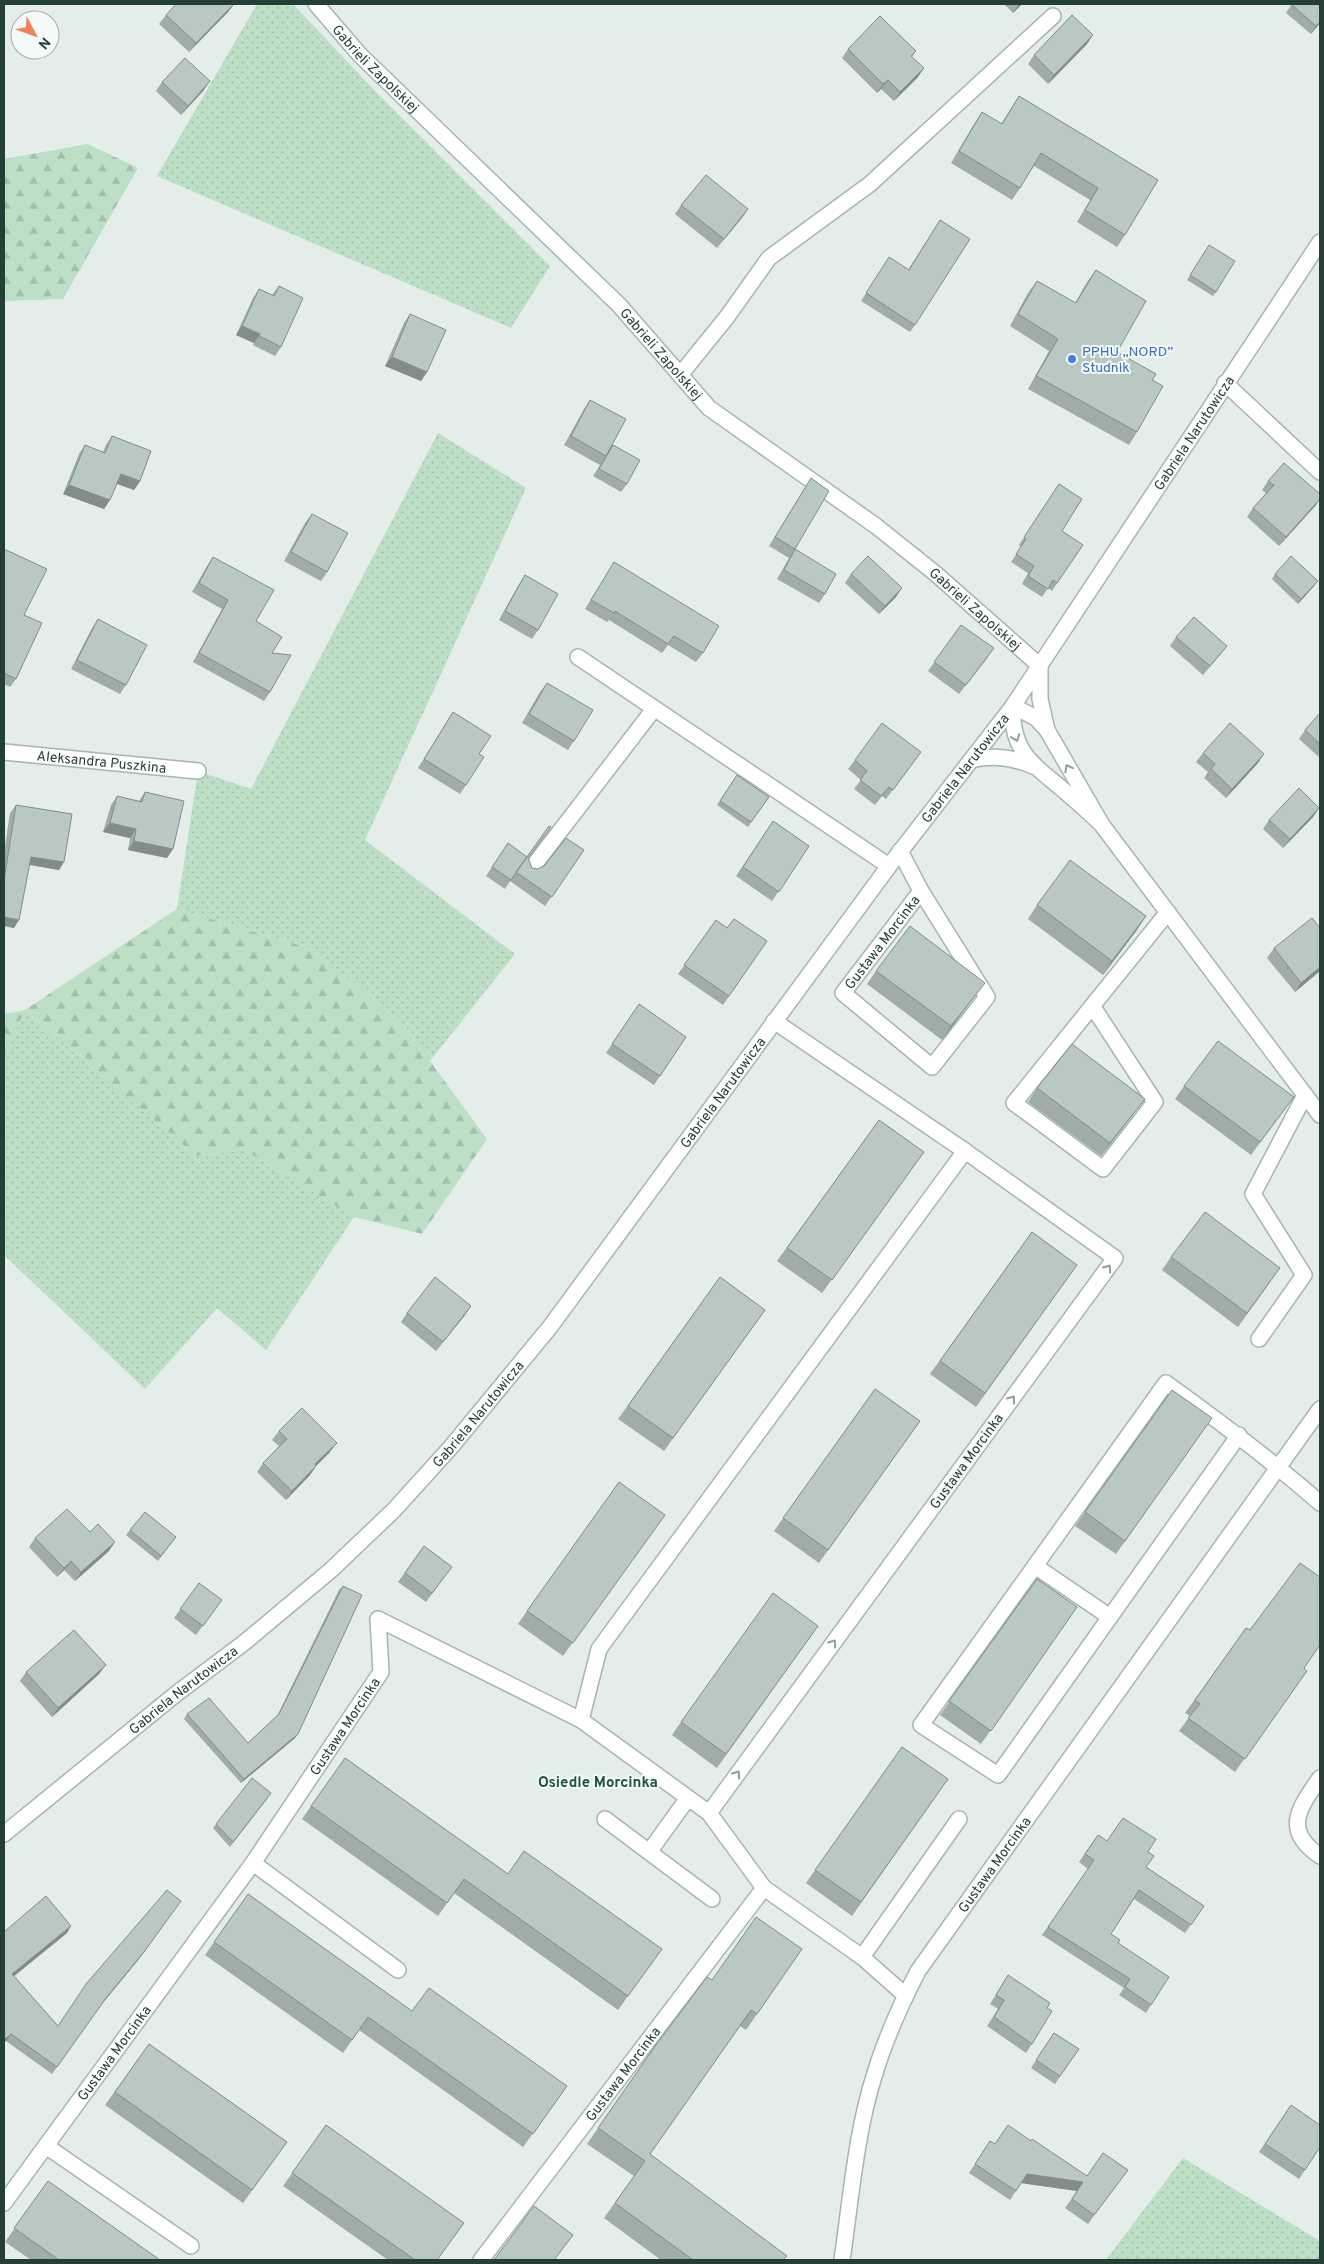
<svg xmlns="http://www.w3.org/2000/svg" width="1324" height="2264" font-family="Overpass,sans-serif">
<defs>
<pattern id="grass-dots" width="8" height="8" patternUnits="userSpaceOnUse" patternTransform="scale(1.25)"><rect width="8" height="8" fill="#bcdfc6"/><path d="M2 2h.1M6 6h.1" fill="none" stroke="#a1c0ab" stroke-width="1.8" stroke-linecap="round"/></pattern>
<pattern id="forest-firs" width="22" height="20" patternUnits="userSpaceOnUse" patternTransform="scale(1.25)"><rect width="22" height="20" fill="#bcdfc6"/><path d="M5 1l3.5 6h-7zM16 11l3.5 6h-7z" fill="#a1c0ab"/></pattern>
</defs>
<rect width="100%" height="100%" fill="#e4ede9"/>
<path fill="url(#grass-dots)" d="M257 4H293L376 92 550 266 511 328 157 176Z
M438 433 526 488 365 840 515 954 430 1061 400 1020 312 949 177 909 198 771 251 789Z
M25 1010 196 1156 244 1150 354 1217 266 1350 217 1308 145 1389 4 1255V1057Z
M1183 2158 1320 2241V2260H1106Z"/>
<path fill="url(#forest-firs)" d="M88 144 138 168 63 299 4 301V159Z
M177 909 312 949 400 1020 487 1139 422 1234 354 1217 244 1150 196 1156 25 1010 4 1057V1014L25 1010Z"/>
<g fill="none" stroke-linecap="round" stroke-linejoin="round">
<g stroke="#a6b5b0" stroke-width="18">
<g id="minor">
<path id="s1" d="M316 4 360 55 619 305 709 408 876 526 936 574 1040 666V699L1047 730"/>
<path d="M680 375 727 317 769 258 870 184 1053 16"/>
<path d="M1225 383 1320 472"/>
<path d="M578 657 889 866"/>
<path id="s2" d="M4 752 198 771"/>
<path d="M971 760C993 755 1011 757 1033 766"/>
<path d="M1102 825C1089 812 1075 800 1061 788 1031 763 1010 749 1013 706L1036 718 1047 730 1102 825 1320 1115"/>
<path id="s3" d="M900 851 921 891 987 997 932 1067 843 993 921 891"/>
<path d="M531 869 654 709"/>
<path d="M1093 1007 1155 1102 1103 1169 1014 1103 1168 912"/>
<path d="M774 1021 965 1151"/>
<path d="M1259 1339 1304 1275 1253 1194 1305 1095"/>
<path d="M1239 1435 998 1775 921 1725 1166 1383C1219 1421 1271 1460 1320 1503"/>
<path d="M1035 1566 1110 1617"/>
<path d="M581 1720 599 1649 965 1151 1115 1258 709 1813"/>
<path d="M1320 1778C1299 1808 1282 1830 1320 1856"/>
<path d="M688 1798 649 1852 712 1899"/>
<path d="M605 1819 649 1852"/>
<path id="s4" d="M4 1834 176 1694 245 1642 331 1570 394 1510 451 1447 550 1327 889 866 1013 706 1320 242"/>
<path d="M253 1863 398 1970"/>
<path d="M862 1957 959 1819"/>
<path d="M46 2146 191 2246"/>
<path id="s5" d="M4 2203 253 1863 381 1672 378 1619 581 1720 709 1813 764 1888 862 1957 905 1995"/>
<path id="s6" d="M481 2260 764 1888"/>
<path id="s7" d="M842 2260C851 2198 856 2132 875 2073 886 2037 901 2004 918 1971L1320 1409"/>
</g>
</g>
<use href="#minor" stroke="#fff" stroke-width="15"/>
</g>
<path fill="#9faca7" d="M234 4 228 12 189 52 159 24 166 15Z
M1004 4H1022L1013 13Z
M1292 4H1320V23L1311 34 1286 13Z
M1087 44 1048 84 1028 64 1034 55Z
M848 49 916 51 912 57 918 77 894 101 881 89 877 93 842 58Z
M162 82 204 90 181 115 156 91Z
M1019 96 1158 180 1125 235 1117 247 1077 222 1090 200 1034 166 1020 188 1012 200 951 163 974 124 982 112 1001 124Z
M681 205 748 209 717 248 675 214Z
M940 220 915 325 910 332 861 301 889 257 908 270Z
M1206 250 1216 292 1213 296 1187 280Z
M1096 270 1117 352 1152 380 1137 432 1129 445 1028 389 1049 351 1010 326 1028 293 1037 281 1075 303 1087 282Z
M279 286 281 347 275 356 253 345 254 343 236 335 253 298 259 289 272 295Z
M410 314 427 372 421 381 385 366 404 323Z
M590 400 612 445 627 484 621 492 593 476 600 465 564 445 584 409Z
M112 436 140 481 134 490 117 483 104 509 63 494 79 454 85 445 103 452 106 445Z
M811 478 795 549 825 594 819 603 777 579 789 558 769 546Z
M1268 481 1316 505 1279 546 1247 517 1253 508 1266 493 1262 490Z
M1059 484 1062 531 1083 545 1052 591 1048 588 1042 597 1022 584 1028 573 1011 562 1021 547 1019 545Z
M312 514 327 572 321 581 284 561 305 523Z
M4 549 24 615 16 679 10 687 4 684Z
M213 557 256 621 272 653 270 692 264 701 193 662 222 609 192 592 207 566Z
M614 562 703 653 696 662 668 645 662 653 609 620 607 622 585 609Z
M851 574 896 597 879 614 845 583Z
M1275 574 1314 586 1298 604 1272 579Z
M525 575 538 630 532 639 499 620 519 584Z
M98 619 126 685 120 694 71 669 92 628Z
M961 625 988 657 959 694 928 671Z
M1176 637 1227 646 1220 655 1203 675 1170 646Z
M547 683 574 741 568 750 522 723 540 692Z
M453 712 479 754 466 785 460 794 418 768Z
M1320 713V758L1299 739 1305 730Z
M921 752 886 799 882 796 875 805 854 789 861 780 848 769 855 760Z
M1203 753 1258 763 1226 798 1204 778 1208 772 1196 762Z
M737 775 769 797 748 827 717 805Z
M145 792 167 858 128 850 130 838 103 832 111 805 117 796 139 801Z
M16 805 59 870 29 865 14 928 4 926V853L10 813Z
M1319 808 1313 817 1283 848 1263 829 1269 820Z
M773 821 809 846 772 901 736 876Z
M508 843 528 858 532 868 537 869 584 850 545 906 510 881 505 889 486 876Z
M1037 905 1146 916 1103 975 1028 919Z
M716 920 727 928 767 941 723 1005 678 974Z
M1274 948 1320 971 1295 992 1267 958Z
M876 971 975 996 942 1040 867 984Z
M639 1004 686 1037 654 1085 606 1053Z
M1184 1086 1284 1110 1251 1155 1175 1099Z
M1037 1088 1135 1112 1101 1156 1028 1102Z
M879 1120 924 1152 822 1293 777 1261Z
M1032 1232 1077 1265 976 1407 930 1374Z
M1171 1257 1271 1281 1238 1327 1162 1270Z
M720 1277 765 1310 664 1451 618 1419Z
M407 1313 465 1315 436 1351 401 1322Z
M875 1389 920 1421 819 1563 774 1531Z
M1172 1390 1212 1418 1116 1554 1075 1526Z
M279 1431 330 1452 316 1466 310 1475 286 1500 257 1472 263 1463 279 1446 272 1440Z
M665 1515 563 1656 518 1624 527 1611Z
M130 1530 176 1537 158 1561 126 1535Z
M35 1538 109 1551 75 1581 64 1570 57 1577 29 1547Z
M424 1546 452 1567 426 1602 398 1582Z
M1037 1579 1077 1607 981 1744 940 1715Z
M199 1583 215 1609 196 1635 174 1618Z
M343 1586 298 1734 295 1738 241 1783 184 1719 187 1714 248 1743 277 1716 339 1590Z
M818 1626 717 1768 672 1735 681 1722Z
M1246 1628 1307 1671 1235 1772 1179 1731 1190 1716 1185 1713Z
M26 1672 99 1674 52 1717 20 1681Z
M902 1747 948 1779 852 1916 806 1883Z
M345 1758 508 1874 662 1949 618 2010 454 1893 438 1916 302 1819Z
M268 1798 230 1847 213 1828 216 1824Z
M1107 1841 1148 1852 1146 1867 1204 1906 1185 1933 1134 1899 1111 1934 1118 1943 1151 2005 1146 2013 1119 1995 1124 1988 1042 1935 1088 1869 1079 1862 1092 1843Z
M248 1894 412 2011 567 2086 523 2147 359 2030 343 2053 205 1955Z
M4 1932 67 1933 14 1976 58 2026 139 1959 101 2005 52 2074 6 2041 4 2043Z
M802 1949 746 2030 740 2026 650 2154 784 2260H661L604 2218 634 2176 587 2144 658 2042 712 1980Z
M1008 1975 1047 2008 1032 2044 1026 2053 987 2026 998 2009 990 2004Z
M1054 2033 1079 2049 1055 2084 1031 2068Z
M149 2044 287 2142 243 2203 105 2105Z
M1291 2105 1320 2147 1299 2179 1259 2152Z
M326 2125 438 2260H388L283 2186Z
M990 2141 995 2144 1087 2176 1128 2170 1088 2224 1065 2208 1077 2191 1021 2183 1010 2200 969 2173Z
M48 2181 160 2260H31L5 2242Z"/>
<path fill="#828c88" d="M234 4 228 12 189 52 196 43Z
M1019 4H1022L1013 13Z
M1320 22V23L1311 34 1316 26Z
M1093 35 1087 44 1048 84 1054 75Z
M924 68 918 77 894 101 900 92Z
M888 80 881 89 877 93 883 84Z
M210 81 204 90 181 115 188 106Z
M748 209 742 218 717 248 724 239Z
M242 326 260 334 254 343 236 335Z
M392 357 427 372 421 381 385 366Z
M121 474 140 481 134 490 114 483Z
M69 485 110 500 104 509 63 494Z
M1320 499 1316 505 1279 546 1286 537Z
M1318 581 1314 586 1298 604 1301 599Z
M902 588 896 597 879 614 885 606Z
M1264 754 1258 763 1226 798 1232 789Z
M1319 808 1313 817 1283 848 1290 839Z
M110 823 136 829 130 838 103 832Z
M134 841 173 849 167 858 128 850Z
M31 857 64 862 59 870 26 864Z
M1146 916 1137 930 1103 975 1112 961Z
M4 917 19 920 14 928 4 926Z
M1320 967V971L1295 992 1301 983Z
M985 983 975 996 942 1040 951 1026Z
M1145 1099 1135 1112 1101 1156 1110 1143Z
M471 1306 465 1315 436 1351Z
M337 1443 330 1452 309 1473 315 1464Z
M316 1466 310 1475 286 1500 292 1491Z
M115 1542 109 1551 75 1581 81 1572Z
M71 1561 64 1570 57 1577 64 1568Z
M106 1665 99 1674 52 1717 58 1708Z
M298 1734 295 1738 241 1783 244 1779Z
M181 1901 139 1959 101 2005 52 2074 106 1998Z
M71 1926 67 1933 8 1981 12 1974Z
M11 2034 6 2041 4 2043V2040Z
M1027 2174 1083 2182 1077 2191 1021 2183Z"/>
<path fill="#b9c8c2" stroke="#828c88" d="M176 4H234L196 43 166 15Z
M1293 4H1320V22L1316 26 1292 5Z
M1072 15 1093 35 1054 75 1034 55Z
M880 16 916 51 911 56 924 68 900 92 888 80 883 84 848 49Z
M185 58 210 81 188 106 162 82Z
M1019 96 1158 180 1125 235 1085 210 1098 188 1041 153 1020 188 959 151 982 112 1002 124Z
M706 175 748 209 724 239 681 205Z
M940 220 970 239 915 325 866 293 889 257 909 270Z
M1209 245 1235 261 1216 292 1190 275Z
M1096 270 1146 301 1117 352 1156 374 1152 380 1163 386 1137 432 1036 376 1058 339 1018 314 1037 281 1076 303Z
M279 286 303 298 281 347 259 336 260 334 242 326 259 289 274 296Z
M410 314 446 330 427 372 392 357Z
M590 400 626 419 606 456 571 436Z
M112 436 151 451 140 481 121 474 110 500 69 485 85 445 105 453Z
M613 445 640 460 627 484 599 469Z
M1284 463 1320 494V499L1286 537 1253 508 1274 485 1268 481Z
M811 478 829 491 795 549 775 537Z
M1059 484 1082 499 1062 531 1083 545 1057 583 1053 580 1048 589 1028 576 1034 566 1016 554 1026 539 1024 537Z
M312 514 348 533 327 572 291 552Z
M4 549 47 569 24 615 42 623 16 679 4 673Z
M795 549 836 574 825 594 784 570Z
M868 556 902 588 885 606 851 574Z
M1291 556 1318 581 1301 599 1275 574Z
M213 557 274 590 256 621 282 637 272 653 291 655 270 692 199 653 228 600 199 583Z
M614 562 719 626 703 653 674 636 668 644 615 611 614 613 591 600Z
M525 575 558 594 538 630 505 611Z
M1194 617 1227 646 1210 666 1176 637Z
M98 619 147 645 126 685 77 660Z
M961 625 994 648 966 685 934 662Z
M547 683 593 710 574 741 529 714Z
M453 712 491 736 479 754 484 757 466 785 424 759Z
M1320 713V744L1305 730Z
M882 723 921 752 893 790 889 787 881 796 860 780 867 771 855 760Z
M1230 723 1264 754 1232 789 1211 769 1215 764 1203 753Z
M737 775 769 797 751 822 720 801Z
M1299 788 1319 808 1290 839 1269 820Z
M145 792 184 801 173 849 134 841 136 829 110 823 117 796 142 802Z
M16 805 72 814 64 862 31 857 19 920 4 917V880Z
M773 821 809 846 779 892 743 867Z
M549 826 551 827 528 858 532 868 537 869 544 866 566 838 584 850 552 897 516 872Z
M508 843 527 857 511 880 492 867Z
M1070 860 1146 916 1112 961 1037 905Z
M1312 918 1320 928V967L1301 983 1274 948Z
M734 919 767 941 729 996 684 965 716 920 727 928Z
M910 926 985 983 951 1026 876 971Z
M639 1004 686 1037 660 1076 612 1044Z
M1218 1041 1294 1097 1260 1142 1184 1086Z
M1072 1044 1145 1099 1110 1143 1037 1088Z
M879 1120 924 1152 832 1280 787 1248Z
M1205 1212 1280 1268 1247 1313 1171 1257Z
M1032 1232 1077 1265 985 1393 940 1361Z
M435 1277 471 1306 443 1342 407 1313Z
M720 1277 765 1310 673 1438 628 1406Z
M875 1389 920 1421 828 1550 783 1518Z
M1172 1390 1212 1418 1125 1541 1085 1512Z
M302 1408 337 1443 315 1464 316 1466 292 1491 263 1463 287 1439 279 1431Z
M619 1482 665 1515 573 1643 527 1611Z
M67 1509 90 1532 98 1524 115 1542 81 1572 71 1561 64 1568 35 1538Z
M145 1512 176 1537 161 1556 130 1530Z
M424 1546 452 1567 432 1593 405 1573Z
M1300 1563 1320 1577V1645L1304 1668 1307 1671 1245 1759 1188 1718 1200 1704 1195 1700 1246 1628 1250 1630Z
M1037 1579 1077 1607 991 1731 949 1701Z
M199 1583 222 1600 203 1626 180 1609Z
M343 1586 362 1595 298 1734 244 1779 187 1714 209 1698 248 1743 279 1714Z
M773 1593 818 1626 726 1754 681 1722Z
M74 1630 106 1665 58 1708 26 1672Z
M902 1747 948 1779 861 1902 815 1870Z
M345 1758 508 1874 524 1851 662 1949 628 1996 464 1879 447 1903 311 1806Z
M252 1778 271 1793 233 1842 216 1824Z
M1123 1818 1156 1839 1148 1852 1154 1856 1146 1867 1204 1906 1191 1925 1139 1890 1111 1934 1120 1940 1118 1943 1169 1977 1151 2005 1125 1987 1130 1979 1048 1927 1094 1860 1085 1854 1098 1835 1107 1841Z
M167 1890 181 1901 144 1952 106 1998 57 2067 11 2034 4 2040V1932L46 1896 71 1926 12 1974 58 2026 86 1984Z
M248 1894 412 2011 429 1988 567 2086 533 2134 368 2017 352 2040 214 1942Z
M756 1917 802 1949 757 2014 751 2010 650 2154 787 2256 783 2260H693L615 2203 645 2161 598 2128 658 2042 707 1977 712 1980Z
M1008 1975 1050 2003 1047 2008 1052 2011 1032 2044 994 2017 1004 2000 996 1995Z
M1054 2033 1079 2049 1060 2076 1036 2060Z
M149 2044 287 2142 252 2190 115 2092Z
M1291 2105 1320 2125V2147L1305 2170 1265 2144Z
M326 2125 464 2223 437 2260H415L292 2173Z
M1008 2125 1031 2141 1032 2139 1087 2176 1103 2153 1128 2170 1094 2215 1072 2199 1083 2182 1027 2174 1016 2191 975 2164 990 2141 995 2144Z
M48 2181 160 2260H59L14 2228Z
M534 2206 573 2235 554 2260H494Z"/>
<defs><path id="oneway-chevron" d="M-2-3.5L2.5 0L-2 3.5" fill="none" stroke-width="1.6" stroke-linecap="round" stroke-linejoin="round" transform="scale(1.25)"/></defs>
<g stroke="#919f9c">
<use href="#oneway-chevron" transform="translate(1016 738) rotate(70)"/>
<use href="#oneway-chevron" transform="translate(1068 768) rotate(-119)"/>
<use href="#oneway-chevron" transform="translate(1108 1268) rotate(-54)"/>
<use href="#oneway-chevron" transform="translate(1012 1399) rotate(-54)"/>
<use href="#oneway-chevron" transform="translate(833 1643) rotate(-54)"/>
<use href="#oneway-chevron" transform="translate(737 1774) rotate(-54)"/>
</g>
<circle fill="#3f7fe0" stroke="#f4faf7" stroke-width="2" cx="1072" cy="359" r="5"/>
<g text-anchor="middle" stroke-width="4" stroke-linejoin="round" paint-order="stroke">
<g font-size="14" fill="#233f38" stroke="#f4faf7">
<text dy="5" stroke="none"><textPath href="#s1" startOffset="88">Gabrieli Zapolskiej</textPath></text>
<text dy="5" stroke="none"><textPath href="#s1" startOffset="492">Gabrieli Zapolskiej</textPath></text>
<text dy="5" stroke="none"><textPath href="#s4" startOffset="1850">Gabriela Narutowicza</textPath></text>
<text dy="5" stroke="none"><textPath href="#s1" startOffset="898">Gabrieli Zapolskiej</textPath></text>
<text dy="5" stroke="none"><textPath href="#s2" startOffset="98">Aleksandra Puszkina</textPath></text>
<text dy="5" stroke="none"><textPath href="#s4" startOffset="1444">Gabriela Narutowicza</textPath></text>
<text dy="5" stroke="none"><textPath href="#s3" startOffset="439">Gustawa Morcinka</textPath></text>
<text dy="5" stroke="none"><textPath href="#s4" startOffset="1039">Gabriela Narutowicza</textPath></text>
<text dy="5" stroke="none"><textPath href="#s4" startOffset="635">Gabriela Narutowicza</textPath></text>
<text transform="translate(966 1461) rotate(-54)" y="5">Gustawa Morcinka</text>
<text dy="5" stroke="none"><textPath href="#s4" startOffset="230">Gabriela Narutowicza</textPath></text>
<text dy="5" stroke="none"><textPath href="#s5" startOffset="586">Gustawa Morcinka</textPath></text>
<text dy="5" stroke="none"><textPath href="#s7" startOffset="432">Gustawa Morcinka</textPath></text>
<text dy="5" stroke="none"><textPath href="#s5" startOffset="186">Gustawa Morcinka</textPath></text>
<text dy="5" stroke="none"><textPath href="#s6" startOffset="234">Gustawa Morcinka</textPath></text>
</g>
<g font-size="14" fill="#366cbe" stroke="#f4faf7" text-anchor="start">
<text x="1082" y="356">PPHU „NORD”<tspan x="1082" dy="16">Studnik</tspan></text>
</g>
<g font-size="15" font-weight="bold" fill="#1e5245" stroke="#f4faf7">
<text x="598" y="1787">Osiedle Morcinka</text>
</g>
</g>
<rect width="1324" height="2264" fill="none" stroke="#233f38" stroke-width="10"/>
<g transform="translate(35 35) rotate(131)"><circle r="24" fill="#f4faf7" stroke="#a0afab"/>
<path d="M0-4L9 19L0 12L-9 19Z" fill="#f3815c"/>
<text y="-8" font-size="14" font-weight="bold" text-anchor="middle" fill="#233f38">N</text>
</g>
</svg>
